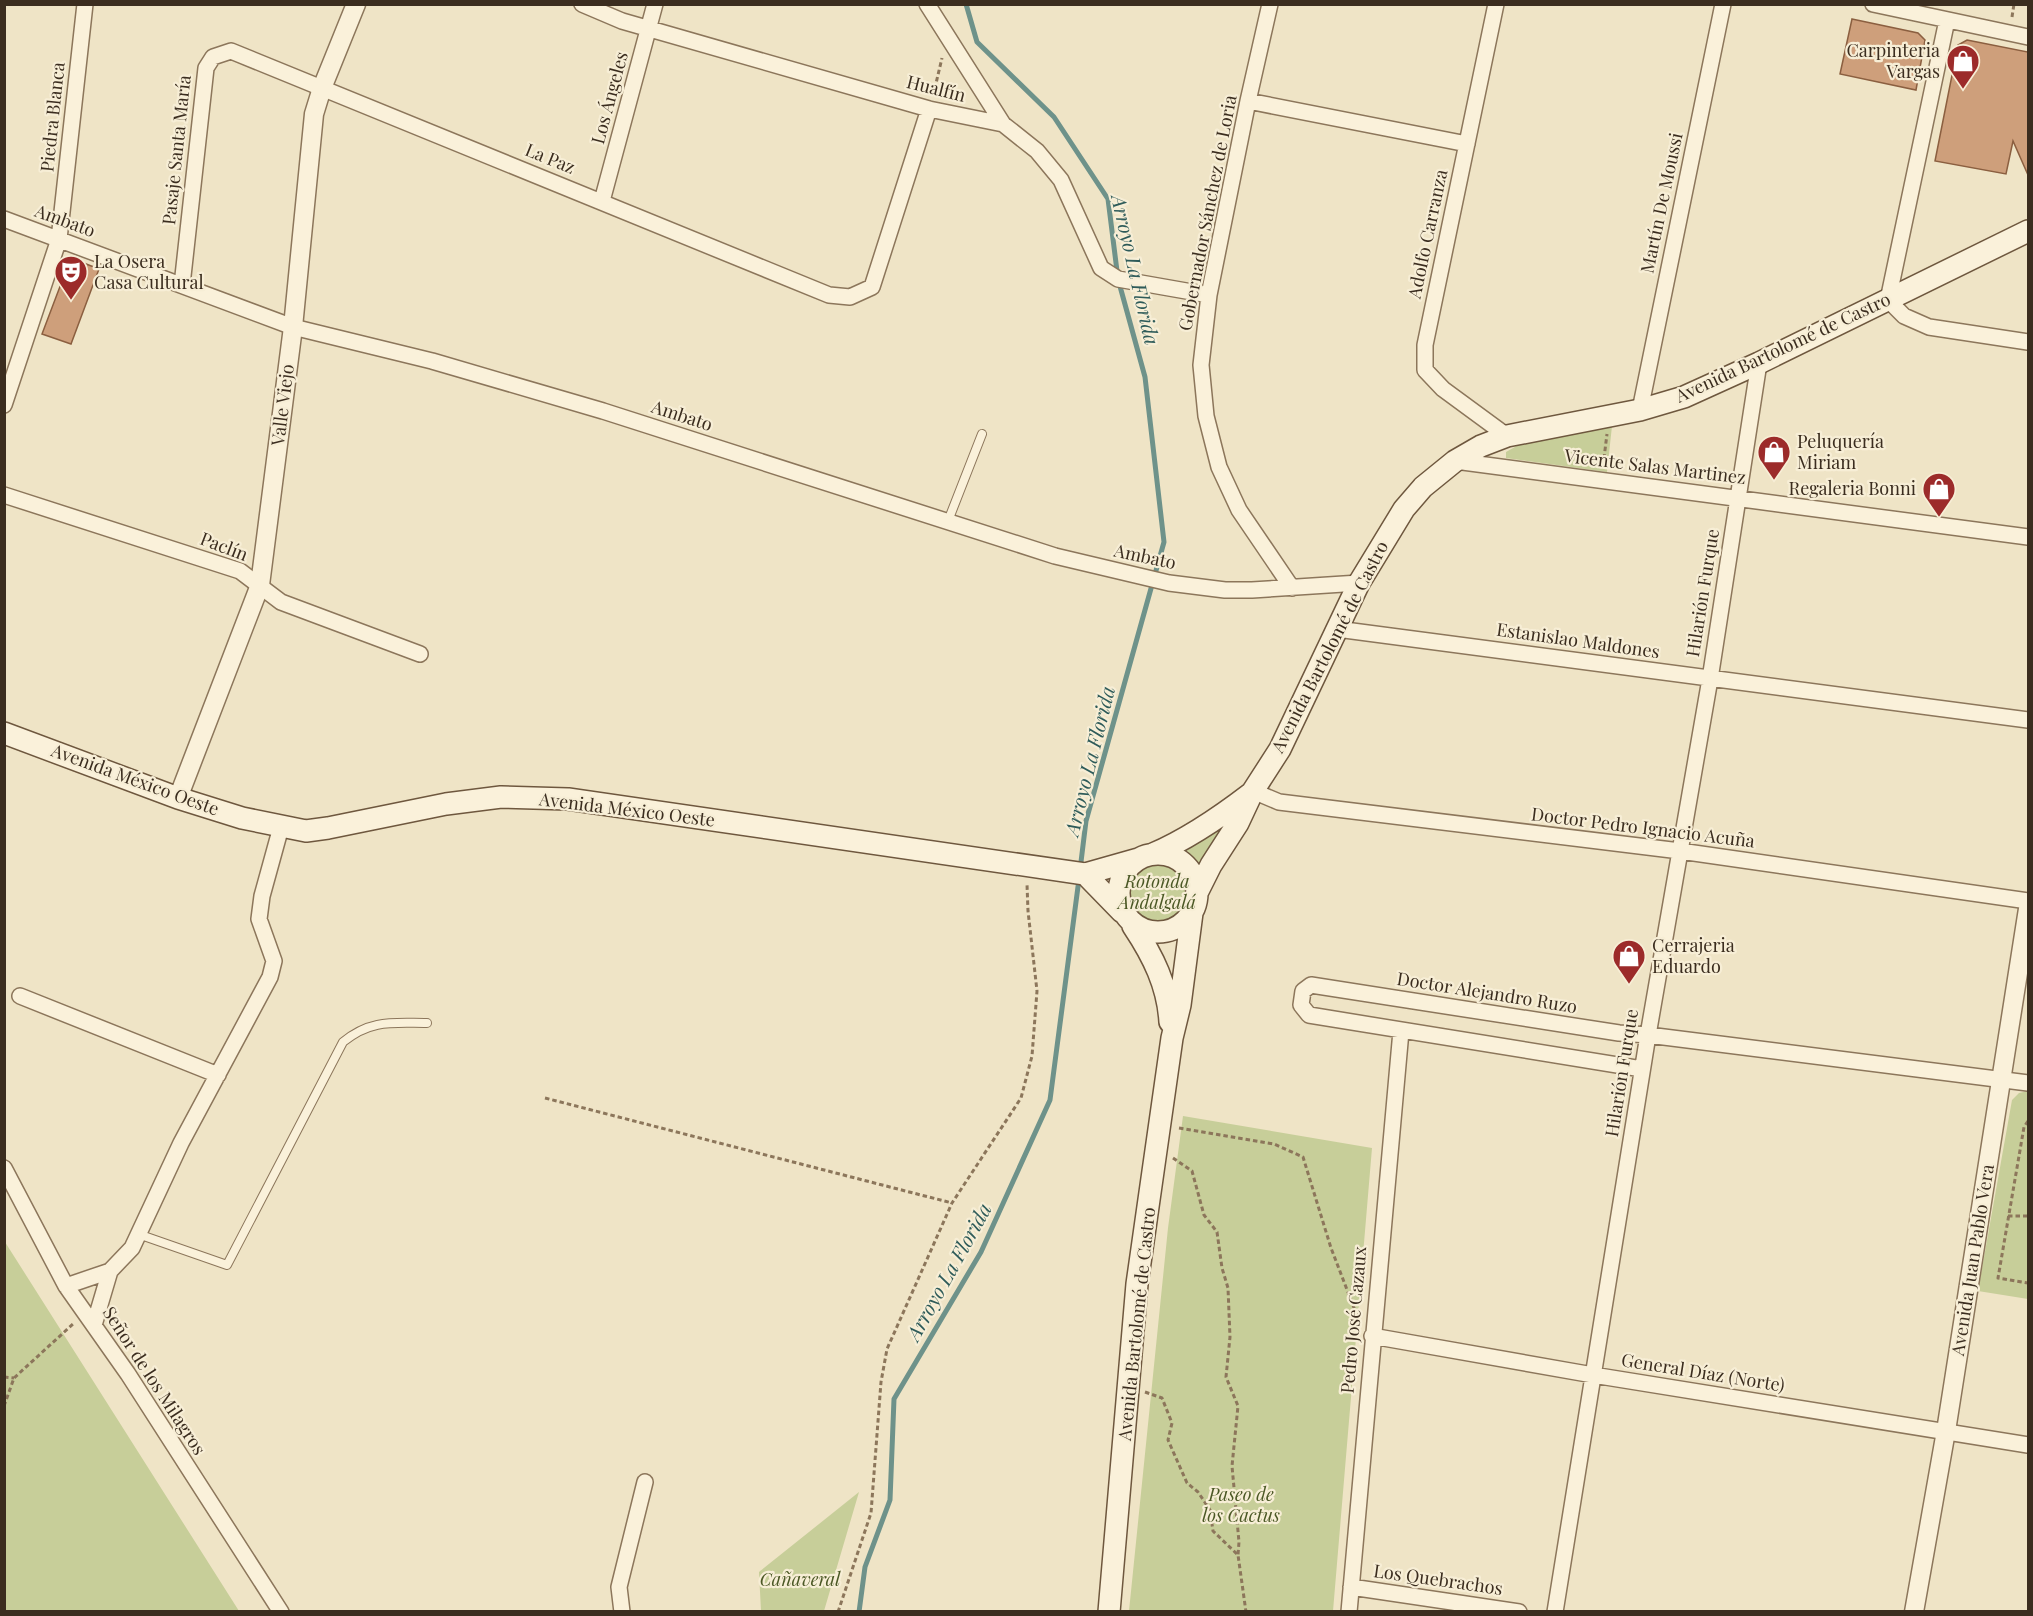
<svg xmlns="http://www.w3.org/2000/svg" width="2033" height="1616" font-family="'Playfair Display',serif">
<rect width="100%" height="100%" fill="#efe4c6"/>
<path fill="#c7ce99" d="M1612 426 1607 472 1506 458V452L1522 443Z
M1230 818 1202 867 1185 849Z
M1127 892a30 30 0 1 1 60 0a30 30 0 1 1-60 0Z
M2028 1091V1299L1978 1291 2012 1100 2019 1093Z
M1183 1116 1372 1148 1333 1611H1129L1168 1228Z
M4 1242H5L239 1611H5Z
M859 1492 824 1611H761L759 1572Z"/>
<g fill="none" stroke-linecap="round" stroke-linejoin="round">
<path stroke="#6e928a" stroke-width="5" d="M966 4 977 42 1054 117 1108 199 1118 279 1145 377 1164 542 1086 821 1080 870
M859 1612 865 1567 890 1500 894 1399 981 1252 1050 1100 1079 879"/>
</g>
<path fill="#ce9f7b" stroke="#8b5f40" stroke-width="1.5" d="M1852 19 1918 33 1925 40 1916 90 1840 74Z
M1967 40 2028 52V175L2013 141 2006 174 1935 161 1958 45Z
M81 262 99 269 71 344 42 334 67 268Z"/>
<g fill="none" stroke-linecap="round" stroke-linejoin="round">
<g stroke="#8c765b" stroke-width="10">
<path id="service" d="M948 521 982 434
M138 1234 227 1265 343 1042C371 1019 393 1023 427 1023"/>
</g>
<g stroke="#8c765b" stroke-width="18">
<path id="minor" d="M582 4 622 21 929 109 1003 124 1037 151 1061 180 1101 268 1118 279 1209 295
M927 4 1003 124
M1270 4 1248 101 1209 295 1201 365 1206 416 1219 467 1239 510 1292 588
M1496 4 1425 345V370L1443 389 1507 436
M1873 4 2028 37
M1947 20 1888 300 1904 316 1929 327 2028 342
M1248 101 1467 144
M602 201 655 4
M4 219 293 327 432 361 603 411 1055 556 1169 583 1225 590H1252L1359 583
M182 285 206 68 213 57 231 51 829 295 850 297 872 287 929 109
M4 405 59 239 85 4
M1640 410 1723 4
M1455 461 2028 537
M4 495 240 571 281 602 420 654
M1337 629 2028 720
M1253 791 1279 802 1680 851 2028 901
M20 996 218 1075
M1642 1069 1309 1015 1301 1005 1303 991 1311 985 1619 1033 1648 1035 2028 1083
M4 1168 66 1286 128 1374 281 1612
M66 1286 110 1271 132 1248 181 1143 270 977 274 961 259 919 262 896 281 827
M94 1325 110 1271
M1372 1336 1593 1375 2028 1445
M1351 1587 1519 1612
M622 1612 619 1587 645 1482
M1349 1612 1401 1031
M1555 1612 1648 1035 1710 679 1759 363"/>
</g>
<g stroke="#8c765b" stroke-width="21">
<path id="tertiary" d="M178 798 260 585 293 327 314 114 322 88 356 4
M1914 1612 1946 1431 2028 909"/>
</g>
<g stroke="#6e573e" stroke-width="24">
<path id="secondary" d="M4 733 178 798 242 818 306 831 328 828 446 804 501 797 568 799 1085 874 1138 859
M1119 893a39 39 0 1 1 78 0a39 39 0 1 1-78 0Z
M1153 854C1188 839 1220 817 1250 794
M1085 874 1122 912
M1197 893 1211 865 1238 823 1253 791 1280 749 1359 583 1404 509 1423 487 1455 461 1481 446 1507 436 1640 410 1684 397 1759 363 2028 231
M1133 926C1153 956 1168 986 1170 1022
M1109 1612 1137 1284 1172 1038 1180 1005 1192 913"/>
</g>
<path stroke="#8c765b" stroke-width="3" stroke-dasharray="4.5 3" stroke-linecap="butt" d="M2012 17 2014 4
M933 96 942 58
M1603 466 1607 434
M545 1098 952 1203
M2028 1121 2024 1127 1998 1278 2028 1283
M1179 1128 1274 1144 1303 1157 1331 1248 1359 1321
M1173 1158 1192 1171 1204 1215 1217 1232 1222 1268 1228 1288 1230 1337 1226 1377 1238 1406 1232 1466 1239 1542 1238 1555
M2008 1216H2028
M4 1377 14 1378
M1145 1392 1162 1398 1172 1423 1168 1440 1187 1483 1198 1492 1210 1510 1213 1531 1238 1555 1246 1612
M4 1406 14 1378 73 1324
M838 1612 871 1513 881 1382 887 1349 952 1203 1021 1098 1032 1056 1037 991 1028 911 1027 884"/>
<use href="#service" stroke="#faf1da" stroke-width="8"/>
<use href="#minor" stroke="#faf1da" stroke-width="15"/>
<use href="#tertiary" stroke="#faf1da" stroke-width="18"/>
<use href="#secondary" stroke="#faf1da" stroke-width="21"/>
</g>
<defs>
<g id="shop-pin" transform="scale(1.725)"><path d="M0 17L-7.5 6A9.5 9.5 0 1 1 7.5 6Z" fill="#9c2b2a" stroke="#f7eed6"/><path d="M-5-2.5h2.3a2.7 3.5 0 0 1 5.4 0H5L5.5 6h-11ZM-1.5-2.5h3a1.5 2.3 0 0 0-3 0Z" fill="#fff"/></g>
<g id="theatre-pin" transform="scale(1.725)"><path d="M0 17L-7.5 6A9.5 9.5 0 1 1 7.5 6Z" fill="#9c2b2a" stroke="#f7eed6"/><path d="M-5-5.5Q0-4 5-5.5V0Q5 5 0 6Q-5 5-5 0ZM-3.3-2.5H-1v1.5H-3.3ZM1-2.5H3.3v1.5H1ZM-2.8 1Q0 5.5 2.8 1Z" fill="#fff"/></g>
</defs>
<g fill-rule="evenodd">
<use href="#shop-pin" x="1963" y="61"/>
<use href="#theatre-pin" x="71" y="272"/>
<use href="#shop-pin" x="1774" y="452"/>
<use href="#shop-pin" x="1939" y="489"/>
<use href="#shop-pin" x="1629" y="956"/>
</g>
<g text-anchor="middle" stroke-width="4.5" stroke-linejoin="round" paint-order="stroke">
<g font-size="18" fill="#3b2d1f" stroke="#f7eed6" text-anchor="start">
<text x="1940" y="57" text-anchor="end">Carpinteria<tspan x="1940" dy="21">Vargas</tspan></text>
<text x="94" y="268">La Osera<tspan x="94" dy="21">Casa Cultural</tspan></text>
<text x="1797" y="448">Peluquería<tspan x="1797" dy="21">Miriam</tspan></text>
<text x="1916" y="495" text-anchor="end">Regaleria Bonni</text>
<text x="1652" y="952">Cerrajeria<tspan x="1652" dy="21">Eduardo</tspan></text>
</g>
<g font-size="18" fill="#3b2d1f" stroke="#f7eed6">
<text transform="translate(936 89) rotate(14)" y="6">Hualfín</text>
<text transform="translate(610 98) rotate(-75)" y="6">Los Ángeles</text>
<text transform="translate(53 117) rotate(-84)" y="6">Piedra Blanca</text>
<text transform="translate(177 150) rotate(-84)" y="6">Pasaje Santa María</text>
<text transform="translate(550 159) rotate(22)" y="6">La Paz</text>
<text transform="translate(1662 203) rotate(-78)" y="6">Martín De Moussi</text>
<text transform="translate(1208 213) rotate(-79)" y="6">Gobernador Sánchez de Loria</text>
<text transform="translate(65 221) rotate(20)" y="6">Ambato</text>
<text transform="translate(1428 234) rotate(-78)" y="6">Adolfo Carranza</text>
<text transform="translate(1783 348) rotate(-25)" y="6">Avenida Bartolomé de Castro</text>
<text transform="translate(283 405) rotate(-83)" y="6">Valle Viejo</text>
<text transform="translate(682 416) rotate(18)" y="6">Ambato</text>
<text transform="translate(1655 467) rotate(7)" y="6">Vicente Salas Martinez</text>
<text transform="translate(224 547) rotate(21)" y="6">Paclín</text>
<text transform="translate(1145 557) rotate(12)" y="6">Ambato</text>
<text transform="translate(1703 593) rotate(-81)" y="6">Hilarión Furque</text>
<text transform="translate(1578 641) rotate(8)" y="6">Estanislao Maldones</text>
<text transform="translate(1330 647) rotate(-63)" y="6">Avenida Bartolomé de Castro</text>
<text transform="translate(135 780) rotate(20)" y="6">Avenida México Oeste</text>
<text transform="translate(627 810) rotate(7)" y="6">Avenida México Oeste</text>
<text transform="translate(1643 828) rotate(7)" y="6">Doctor Pedro Ignacio Acuña</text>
<text transform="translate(1487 993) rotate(9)" y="6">Doctor Alejandro Ruzo</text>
<text transform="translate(1622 1073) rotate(-81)" y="6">Hilarión Furque</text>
<text transform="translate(1973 1260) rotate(-81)" y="6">Avenida Juan Pablo Vera</text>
<text transform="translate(1354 1320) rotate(-85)" y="6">Pedro José Cazaux</text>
<text transform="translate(1137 1324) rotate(-84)" y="6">Avenida Bartolomé de Castro</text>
<text transform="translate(1703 1373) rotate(9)" y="6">General Díaz (Norte)</text>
<text transform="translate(154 1381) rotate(57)" y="6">Señor de los Milagros</text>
<text transform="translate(1438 1580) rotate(8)" y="6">Los Quebrachos</text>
</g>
<g font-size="18" font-style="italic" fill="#4b5825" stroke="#f7eed6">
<text x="1157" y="888">Rotonda<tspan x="1157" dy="21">Andalgalá</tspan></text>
<text x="1241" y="1501">Paseo de<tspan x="1241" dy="21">los Cactus</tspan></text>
<text x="800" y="1586">Cañaveral</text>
</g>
<g font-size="20" font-style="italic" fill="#2e5b59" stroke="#f7eed6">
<text transform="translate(1135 270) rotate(77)" y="7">Arroyo La Florida</text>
<text transform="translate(1090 761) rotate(-76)" y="7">Arroyo La Florida</text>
<text transform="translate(949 1272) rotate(-61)" y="7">Arroyo La Florida</text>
</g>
</g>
<rect width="2033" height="1616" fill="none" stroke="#3b2d1f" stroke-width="12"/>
</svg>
